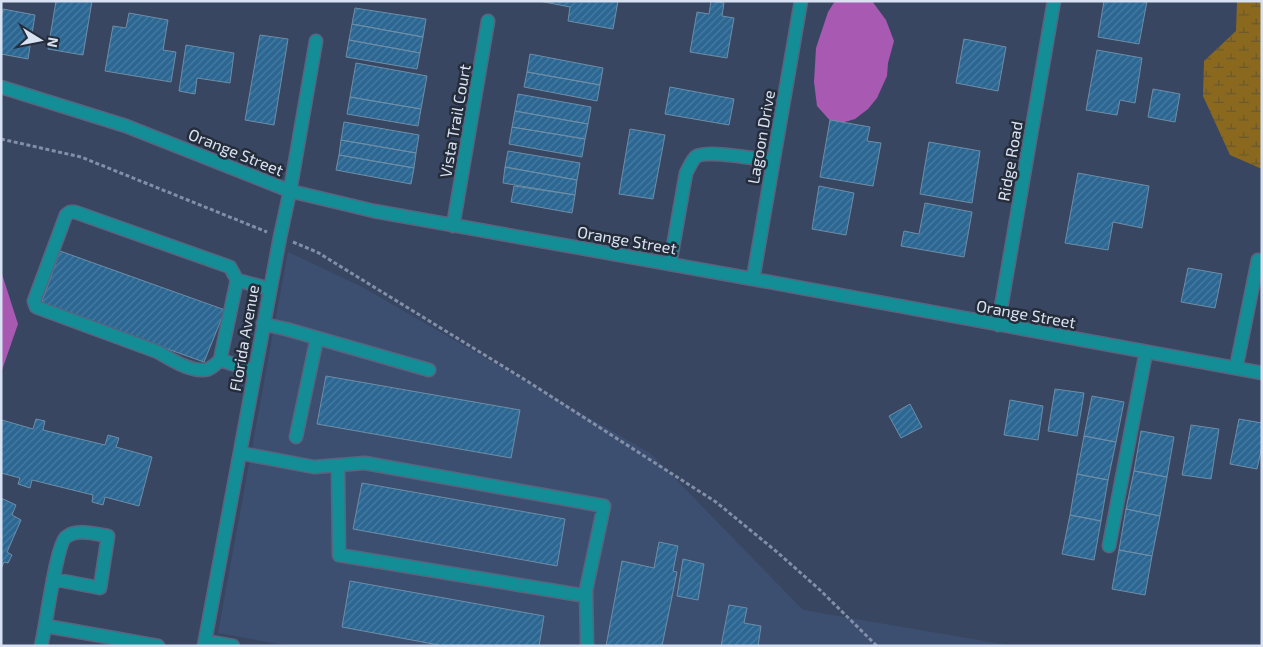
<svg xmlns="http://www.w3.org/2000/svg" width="1263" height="647" font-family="'Exo 2',sans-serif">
<defs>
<pattern id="wetland-marsh" width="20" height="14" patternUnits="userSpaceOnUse" patternTransform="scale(1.25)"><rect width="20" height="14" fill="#8a691e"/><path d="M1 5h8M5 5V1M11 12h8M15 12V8" fill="none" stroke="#695831"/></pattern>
<pattern id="building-hatch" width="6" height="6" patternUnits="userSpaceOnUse" patternTransform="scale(1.25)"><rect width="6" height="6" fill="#2b6792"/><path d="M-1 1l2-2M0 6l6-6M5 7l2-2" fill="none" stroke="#497ca2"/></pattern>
</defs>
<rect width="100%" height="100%" fill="#384662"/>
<path fill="#3d4f71" d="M288 252 362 287 650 453 803 610 1013 646H290L218 633Z"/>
<path fill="url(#wetland-marsh)" d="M1237 1H1262V169L1230 155 1203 96 1204 61 1236 31Z"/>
<path fill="#a859b2" d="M835 1H872L886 20 894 41 888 63 887 76 877 98 868 109 855 119 834 125 817 106 814 82 816 48 828 12Z
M1 271 18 324 1 373Z"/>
<path fill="url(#building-hatch)" stroke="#6e8da6" d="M56 1H92L83 55 48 49Z
M539 1H618L613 29 568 21 570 7Z
M711 1 724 3 722 16 734 18 727 58 690 52 697 12 709 14Z
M1104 1H1147L1139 44 1098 37Z
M355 8 426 19 423 37 352 24Z
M3 9 35 15 28 59 1 54V19Z
M129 13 168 20 163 50 176 52 171 82 105 71 113 26 126 28Z
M352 24 423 37 420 53 349 40Z
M260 35 288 39 274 125 245 120Z
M964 39 1006 47 998 91 956 83Z
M349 40 420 53 417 69 346 57Z
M186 45 234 53 230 83 197 78 195 94 179 91Z
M1097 50 1142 58 1135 103 1120 100 1117 115 1086 110Z
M530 54 603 68 600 85 527 72Z
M356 63 427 76 421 109 350 97Z
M527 72 600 85 597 101 524 87Z
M670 87 734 99 729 125 665 114Z
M1153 89 1180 94 1175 122 1148 117Z
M518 94 591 107 588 124 515 111Z
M350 97 421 109 418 126 347 114Z
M515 111 588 124 585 139 512 127Z
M830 120 870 127 867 141 881 143 873 186 820 177Z
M344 122 419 135 416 153 341 140Z
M512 127 585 139 582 157 509 144Z
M630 129 665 135 653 199 619 194Z
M341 140 416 153 414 168 339 155Z
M929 142 980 151 972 203 920 194Z
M508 151 580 163 577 180 505 167Z
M339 155 414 168 411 184 336 170Z
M505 167 577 180 575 195 503 183Z
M1078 173 1149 186 1142 228 1113 222 1108 250 1065 243Z
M514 186 575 195 572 213 511 202Z
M819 186 854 193 846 235 812 229Z
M925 203 972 212 964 257 901 246 904 231 919 234Z
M60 251 225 310 204 362 41 304Z
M1188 268 1222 274 1215 308 1181 302Z
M326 376 520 410 511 458 317 424Z
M1055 389 1084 393 1077 436 1048 431Z
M1092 396 1124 402 1116 442 1084 436Z
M1010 400 1043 406 1038 440 1004 435Z
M910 404 922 427 901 438 889 416Z
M36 419 45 421 43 430 105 445 108 435 119 438 116 447 152 457 139 506 105 497 103 505 92 502 93 495 32 480 30 488 18 484 20 478 1 473 2 420 33 429Z
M1239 419 1262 423V446L1257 469 1230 464Z
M1191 425 1219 429 1211 479 1182 475Z
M1141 431 1174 437 1167 477 1134 471Z
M1084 436 1116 442 1108 480 1077 474Z
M1134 471 1167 477 1160 516 1126 509Z
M1077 474 1108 480 1101 521 1070 515Z
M362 483 565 519 557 566 353 529Z
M1 498 16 505 12 515 21 520 7 552 12 555 8 563 4 562 1 569Z
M1126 509 1160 516 1152 556 1119 550Z
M1070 515 1101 521 1094 560 1062 554Z
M659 542 678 546 673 571 677 572 662 646H606L622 561 654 568Z
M1119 550 1152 556 1145 595 1112 589Z
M683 559 704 564 698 600 677 596Z
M350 581 544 616 539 646H444L342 627Z
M729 605 747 608 744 623 761 626 758 646H721Z"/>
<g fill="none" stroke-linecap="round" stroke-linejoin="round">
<g stroke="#58657f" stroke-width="15">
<path id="minor" d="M1 87 126 126 290 191 374 211 753 279 1262 373
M453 226 488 21
M670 264 686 173C689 168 692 159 697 156 710 150 757 159 773 161
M753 279 801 1
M263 324 286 329 429 370
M998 325 1054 1
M220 360 237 280
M1236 368 1258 260
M255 371 220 360C216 364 210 370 203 370 189 371 170 359 158 352L36 307 34 301 66 215 70 212H75L230 267 237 280 270 289
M296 437 317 338
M240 453 314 467 365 463 604 506 586 590 587 646
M338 465 339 555 586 596
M1109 546 1146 352
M46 626 158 646
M205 641 233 646
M41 646C46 627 56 545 66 537 77 528 95 534 108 536L100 588 53 579
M204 646 280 237 290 191 316 41"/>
</g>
<path stroke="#838fa6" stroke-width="3" stroke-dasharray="4 2.5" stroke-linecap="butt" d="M1 139 81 157 267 232
M293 242 317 252 527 381 716 502 777 552 820 590 877 646"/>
<use href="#minor" stroke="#138d96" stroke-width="12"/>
</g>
<g text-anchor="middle" stroke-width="5" stroke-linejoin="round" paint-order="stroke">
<g font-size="16" fill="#d8e2f3" stroke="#262d3a">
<text transform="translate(455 121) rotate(-80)" y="6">Vista Trail Court</text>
<text transform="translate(761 137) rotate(-80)" y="6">Lagoon Drive</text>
<text transform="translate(236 152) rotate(22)" y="6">Orange Street</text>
<text transform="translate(1010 161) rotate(-80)" y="6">Ridge Road</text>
<text transform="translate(627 240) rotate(10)" y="6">Orange Street</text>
<text transform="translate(1026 314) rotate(10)" y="6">Orange Street</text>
<text transform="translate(244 338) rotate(-80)" y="6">Florida Avenue</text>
</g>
</g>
<rect width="1263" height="647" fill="none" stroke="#d8e2f3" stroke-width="5"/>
<g transform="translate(40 40) rotate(100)" stroke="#262d3a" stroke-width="4" paint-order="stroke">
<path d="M0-4L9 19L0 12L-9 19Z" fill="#d8e2f3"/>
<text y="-8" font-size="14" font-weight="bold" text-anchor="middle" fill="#d8e2f3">N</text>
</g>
</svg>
